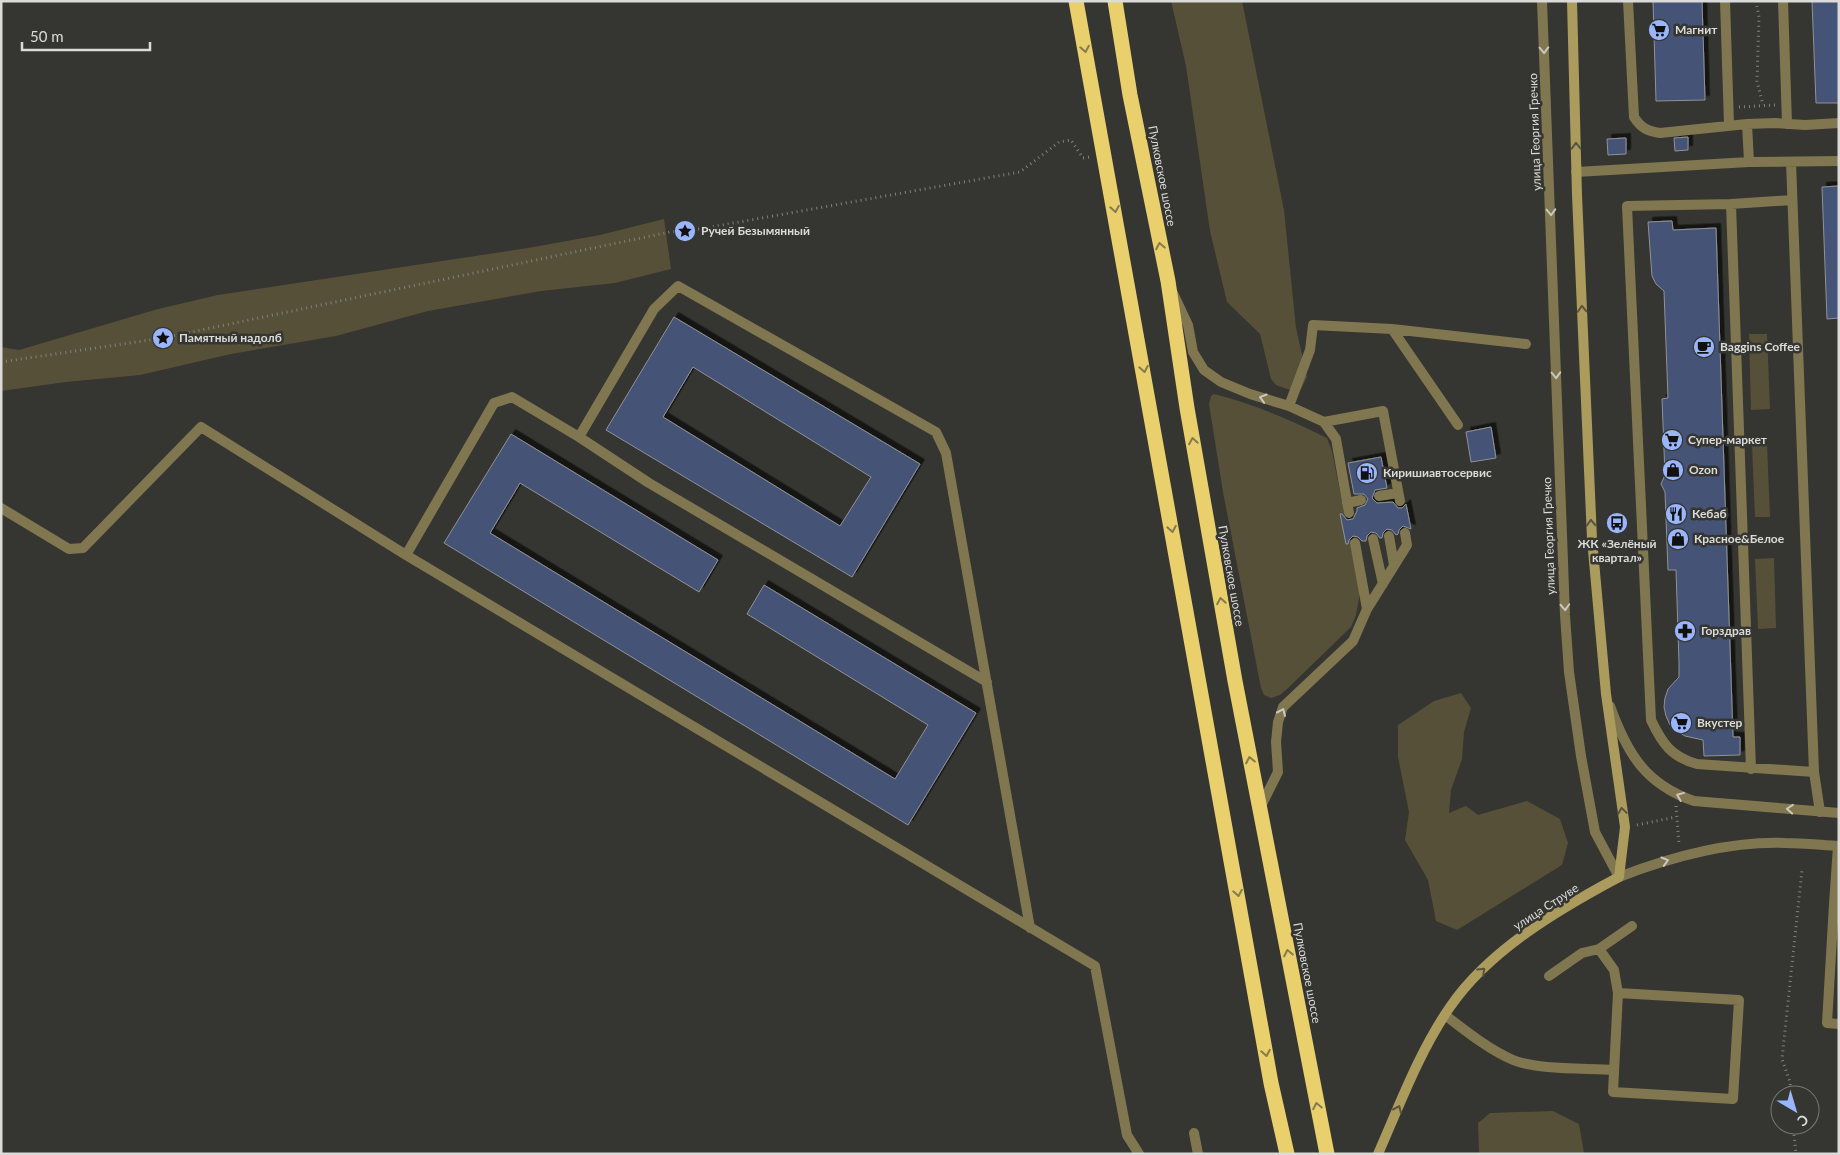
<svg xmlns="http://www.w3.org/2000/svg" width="1840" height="1155" font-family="Lato,sans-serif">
<defs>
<filter id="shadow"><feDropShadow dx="4.5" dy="-4.5" stdDeviation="0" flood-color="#0009"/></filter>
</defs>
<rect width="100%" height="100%" fill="#353531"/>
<path fill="#575038" d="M1171 1H1242L1284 210 1296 328 1307 377 1301 389 1293 391 1276 385 1271 379 1260 334 1227 302 1210 231 1186 66Z
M664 219 671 269 615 283 541 291 428 311 336 336 231 354 140 375 66 382 1 391V347L19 350 158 309 218 295 528 248 600 235Z
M1749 334H1767L1770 409 1751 410Z
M1214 394C1254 404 1291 420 1327 438L1332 451 1360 593 1356 615 1351 627 1288 688 1280 695 1271 698 1264 695 1261 688 1223 492 1209 404 1211 396Z
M1767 444 1770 517H1755L1752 445Z
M1774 558 1776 628 1758 629 1755 559Z
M1461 693 1471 708 1464 732 1462 759 1451 790 1449 813 1466 806 1478 815 1527 801 1560 819 1568 843 1562 865 1457 930 1436 921 1428 880 1405 840 1409 812 1398 757V725L1434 701Z
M1553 1111 1579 1124 1584 1153 1598 1154H1479L1478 1123 1490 1113Z"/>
<path fill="#445377" stroke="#909295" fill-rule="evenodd" filter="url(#shadow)" d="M1653 1H1702L1705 100 1656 101Z
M1812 1H1839V103H1816Z
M1688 137V150L1675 151 1674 138Z
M1626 138V154L1608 155 1607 139Z
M1839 186V318L1827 319 1822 187Z
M1672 221 1673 230 1716 228 1733 737H1740V755L1704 756 1703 740 1685 736 1677 731 1670 725 1666 716 1664 707 1665 698 1668 689 1679 677V663L1676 570H1668L1665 492 1661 484 1665 475 1662 399 1668 398 1664 291 1656 284 1652 276 1648 222Z
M674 317 920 464 852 577 606 430ZM693 367 871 477 840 526 663 417Z
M1491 427 1496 458 1471 462 1466 432Z
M511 434 718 560 699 592 520 483 490 533 895 779 928 725 747 614 764 585 976 713 908 825 444 543Z
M1381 457 1387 488 1375 490 1372 498 1377 503 1393 502 1398 508H1402L1406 504 1411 529 1403 526 1399 530 1398 534 1396 535 1392 530 1387 529 1383 533 1382 538H1380L1376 533 1371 532 1367 536 1366 541H1362L1358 537 1353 536 1349 540 1348 544H1346L1340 514H1342L1347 520 1353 519 1357 511V508L1365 505 1368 499 1364 494H1354L1348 463Z"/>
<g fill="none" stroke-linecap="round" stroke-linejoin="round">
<path stroke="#81817e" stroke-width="3" stroke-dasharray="1 4" stroke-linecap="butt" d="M1756 1 1759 17 1757 81 1763 105
M1739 107 1775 105
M1 362 163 338 670 232 700 229 1020 172 1059 142 1071 140 1083 158 1089 157
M1676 806 1679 844
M1637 825 1676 817
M1791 1095 1790 1082 1782 1059 1802 870
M1793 1125 1796 1154"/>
<path stroke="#807650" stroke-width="10" d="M1628 1 1634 117C1641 128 1647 131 1660 133L1747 124 1775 123 1805 125 1839 123
M1725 1 1729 125
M1783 1 1787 124
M1747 124 1749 162
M1791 162 1814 772 1820 812
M1576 172 1749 162 1839 161
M1792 200 1731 204 1627 206 1651 720C1662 743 1671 757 1697 764L1814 772
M1731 204 1751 769
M1173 293 1188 325 1193 352 1204 370 1221 382 1250 394 1289 406 1324 422 1336 439 1349 513
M1392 329 1458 425
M1289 406 1310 350 1313 325 1392 329 1526 344
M1324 422 1383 411 1400 501
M579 437 654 309 678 286 936 432 946 453 1030 928
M1379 496 1398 493
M1347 503 1361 500
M1 508 69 549 83 548 201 427 406 555 1095 966 1127 1135 1139 1154
M1389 536 1394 565
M1373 539 1383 584
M1355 543 1367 609
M406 555 494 403 512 397 579 437 649 483 987 682
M1260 808 1278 772 1276 742 1278 722 1283 707 1353 641 1367 609 1407 545 1405 533
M1838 846 1834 904H1839
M1834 904 1827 1023 1839 1024
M1599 949 1614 970 1618 993
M1549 976 1582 953 1599 949 1632 926
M1618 993 1739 1000 1733 1099 1613 1092Z
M1445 1015C1466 1031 1488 1049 1513 1060 1537 1070 1586 1068 1614 1070
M1194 1133 1198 1154"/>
<path stroke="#807650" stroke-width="10" d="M1542 1 1565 615 1569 672 1581 756 1595 832 1619 877C1671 857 1728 841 1785 843 1803 843 1821 845 1839 846
M1610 706C1627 753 1645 784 1694 801L1839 813"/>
<path stroke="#ab9b5d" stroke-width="10" d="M1378 1154C1400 1104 1419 1052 1450 1007 1489 950 1559 909 1619 877L1625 827 1606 694 1592 539 1577 195 1572 1"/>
<path stroke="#e9d06d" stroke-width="15" d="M1076 1 1271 1083 1287 1154
M1115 1 1130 95 1168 281 1187 408 1235 681 1327 1154"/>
</g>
<defs><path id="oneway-chevron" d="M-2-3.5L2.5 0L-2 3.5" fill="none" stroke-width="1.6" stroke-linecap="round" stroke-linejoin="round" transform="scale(1.25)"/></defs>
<g stroke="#867b4c">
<use href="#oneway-chevron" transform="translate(1085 49) rotate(80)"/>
<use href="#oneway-chevron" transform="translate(1115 209) rotate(80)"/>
<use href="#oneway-chevron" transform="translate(1160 246) rotate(-101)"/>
<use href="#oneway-chevron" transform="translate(1144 369) rotate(80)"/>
<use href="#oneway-chevron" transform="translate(1193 441) rotate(-100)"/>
<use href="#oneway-chevron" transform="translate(1172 529) rotate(80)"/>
<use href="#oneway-chevron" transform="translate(1221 601) rotate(-100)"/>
<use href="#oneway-chevron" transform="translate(1250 760) rotate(-101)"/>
<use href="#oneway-chevron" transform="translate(1238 893) rotate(80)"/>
<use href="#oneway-chevron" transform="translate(1288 953) rotate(-101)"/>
<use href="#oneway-chevron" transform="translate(1266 1053) rotate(80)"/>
<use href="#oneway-chevron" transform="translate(1317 1106) rotate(-101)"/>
</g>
<g stroke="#c9c7be">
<use href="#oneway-chevron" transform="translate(1544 50) rotate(88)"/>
<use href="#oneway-chevron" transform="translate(1551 212) rotate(88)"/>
<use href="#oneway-chevron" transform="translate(1556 375) rotate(88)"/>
<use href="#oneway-chevron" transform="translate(1263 398) rotate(-163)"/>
<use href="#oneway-chevron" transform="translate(1565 607) rotate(87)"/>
<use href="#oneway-chevron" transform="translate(1282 712) rotate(-66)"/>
<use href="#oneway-chevron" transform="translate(1680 796) rotate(-158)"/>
<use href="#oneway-chevron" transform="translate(1790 809) rotate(-175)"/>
<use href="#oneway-chevron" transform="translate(1665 861) rotate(-16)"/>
</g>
<g stroke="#58543e">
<use href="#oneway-chevron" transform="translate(1576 146) rotate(-91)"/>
<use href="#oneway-chevron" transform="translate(1582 309) rotate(-93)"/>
<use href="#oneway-chevron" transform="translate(1591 523) rotate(-93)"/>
<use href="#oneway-chevron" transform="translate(1622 811) rotate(-98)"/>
<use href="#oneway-chevron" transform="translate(1482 971) rotate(-44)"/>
<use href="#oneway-chevron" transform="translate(1398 1109) rotate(-66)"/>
</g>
<defs>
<g id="supermarket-disc" transform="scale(1.125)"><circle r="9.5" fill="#99b5fd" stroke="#353531"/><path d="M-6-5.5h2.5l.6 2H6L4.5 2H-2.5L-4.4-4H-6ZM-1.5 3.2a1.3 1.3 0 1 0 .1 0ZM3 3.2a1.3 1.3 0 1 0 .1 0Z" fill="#111"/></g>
<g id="sight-disc" transform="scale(1.125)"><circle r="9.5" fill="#99b5fd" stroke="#353531"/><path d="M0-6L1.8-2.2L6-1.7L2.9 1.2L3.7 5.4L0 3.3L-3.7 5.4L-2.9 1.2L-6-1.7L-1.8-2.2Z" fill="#111"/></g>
<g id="cafe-disc" transform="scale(1.125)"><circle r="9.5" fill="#99b5fd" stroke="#353531"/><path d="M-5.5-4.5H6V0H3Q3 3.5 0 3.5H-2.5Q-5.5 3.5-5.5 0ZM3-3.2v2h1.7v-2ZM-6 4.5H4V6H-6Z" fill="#111"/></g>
<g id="shop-disc" transform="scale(1.125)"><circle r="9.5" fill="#99b5fd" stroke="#353531"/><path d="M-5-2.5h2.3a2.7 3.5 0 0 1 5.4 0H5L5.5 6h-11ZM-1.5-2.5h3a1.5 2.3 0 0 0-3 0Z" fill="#111"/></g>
<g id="fuel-disc" transform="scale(1.125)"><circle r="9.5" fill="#99b5fd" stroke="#353531"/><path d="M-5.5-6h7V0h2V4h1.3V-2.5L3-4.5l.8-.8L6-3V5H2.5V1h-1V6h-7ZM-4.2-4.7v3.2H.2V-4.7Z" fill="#111"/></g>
<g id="restaurant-disc" transform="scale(1.125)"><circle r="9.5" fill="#99b5fd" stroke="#353531"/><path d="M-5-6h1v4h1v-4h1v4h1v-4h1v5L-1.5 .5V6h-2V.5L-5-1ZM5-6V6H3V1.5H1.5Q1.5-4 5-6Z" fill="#111"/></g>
<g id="bus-disc" transform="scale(1.125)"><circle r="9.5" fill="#99b5fd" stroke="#353531"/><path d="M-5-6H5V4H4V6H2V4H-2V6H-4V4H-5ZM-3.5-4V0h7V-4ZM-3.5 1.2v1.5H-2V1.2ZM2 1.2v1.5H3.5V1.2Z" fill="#111"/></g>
<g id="pharmacy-disc" transform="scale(1.125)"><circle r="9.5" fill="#99b5fd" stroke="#353531"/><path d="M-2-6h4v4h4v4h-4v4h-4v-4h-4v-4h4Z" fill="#111"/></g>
</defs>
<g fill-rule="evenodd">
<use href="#supermarket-disc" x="1659" y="30"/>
<use href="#sight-disc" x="685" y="231"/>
<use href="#sight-disc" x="163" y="338"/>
<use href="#cafe-disc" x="1704" y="347"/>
<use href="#supermarket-disc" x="1672" y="440"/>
<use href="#shop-disc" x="1673" y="470"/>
<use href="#fuel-disc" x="1367" y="473"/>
<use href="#restaurant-disc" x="1676" y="514"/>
<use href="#bus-disc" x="1617" y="523"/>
<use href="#shop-disc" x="1678" y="539"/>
<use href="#pharmacy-disc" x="1685" y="631"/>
<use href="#supermarket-disc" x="1681" y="723"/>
</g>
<g text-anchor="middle" stroke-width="5" stroke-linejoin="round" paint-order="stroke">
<g font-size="12" font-weight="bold" fill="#dbdbd9" stroke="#353531" text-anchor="start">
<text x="1675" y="34">Магнит</text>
<text x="701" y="235">Ручей Безымянный</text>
<text x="179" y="342">Памятный надолб</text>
<text x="1720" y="351">Baggins Coffee</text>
<text x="1688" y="444">Супер-маркет</text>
<text x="1689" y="474">Ozon</text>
<text x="1383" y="477">Киришиавтосервис</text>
<text x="1692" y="518">Кебаб</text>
<text x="1694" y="543">Красное&amp;Белое</text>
<text x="1617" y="548" text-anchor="middle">ЖК «Зелёный<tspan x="1617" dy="14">квартал»</tspan></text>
<text x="1701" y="635">Горздрав</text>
<text x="1697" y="727">Вкустер</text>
</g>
<g font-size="12" fill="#dbdbd9" stroke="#353531">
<text transform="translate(1535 132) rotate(-92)" y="4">улица Георгия Гречко</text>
<text transform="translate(1162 176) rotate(79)" y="4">Пулковское шоссе</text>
<text transform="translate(1549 536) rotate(-92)" y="4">улица Георгия Гречко</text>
<text transform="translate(1231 576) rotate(80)" y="4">Пулковское шоссе</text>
<text transform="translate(1546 907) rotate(-33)" y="4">улица Струве</text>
<text transform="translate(1307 973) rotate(79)" y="4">Пулковское шоссе</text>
</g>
</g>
<rect width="1840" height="1155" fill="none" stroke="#dbdbd9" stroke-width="5"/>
<g transform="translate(1795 1110) rotate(142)"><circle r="24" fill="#353531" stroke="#777774"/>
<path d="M0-4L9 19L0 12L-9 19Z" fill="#99b5fd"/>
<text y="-8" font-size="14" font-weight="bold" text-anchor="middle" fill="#dbdbd9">С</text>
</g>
<path d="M22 42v8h128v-8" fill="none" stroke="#dbdbd9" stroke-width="2.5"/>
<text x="30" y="42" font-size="15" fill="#dbdbd9" stroke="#353531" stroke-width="4" paint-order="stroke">50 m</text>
</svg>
